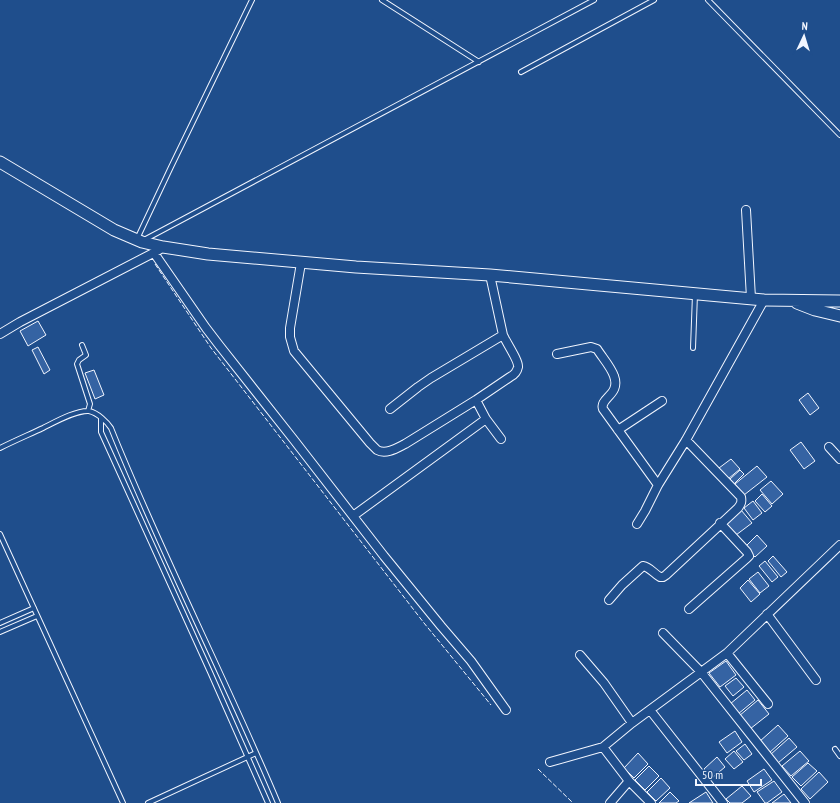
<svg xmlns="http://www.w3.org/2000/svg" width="840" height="803" font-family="'PT Sans Narrow',sans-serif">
<rect width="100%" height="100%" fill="#1f4e8c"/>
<path fill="#3563a3" stroke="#f2f6ff" d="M38 321 46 335 28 346 20 331Z
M38 347 50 370 44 374 32 350Z
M94 370 104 395 95 399 85 373Z
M808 393 819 408 810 415 799 400Z
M801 442 815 461 804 469 790 450Z
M731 459 740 469 728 479 719 468Z
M757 466 767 477 744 495 735 484Z
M740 470 744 474 734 484 730 479Z
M771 481 783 494 772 504 760 490Z
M762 494 772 506 765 512 755 501Z
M753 501 762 513 753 520 744 508Z
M741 510 752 523 736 535 726 523Z
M757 535 767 546 755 557 745 547Z
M773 556 787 572 781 577 768 561Z
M765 561 778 577 772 582 759 566Z
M758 572 769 586 760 593 749 579Z
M748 580 760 594 751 602 740 588Z
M726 661 736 675 720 687 709 673Z
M736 678 744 687 733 696 725 686Z
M747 690 755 700 738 714 730 704Z
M758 700 769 714 750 729 739 716Z
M778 725 788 736 769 753 759 742Z
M735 731 742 742 727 753 719 742Z
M789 738 797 747 778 763 770 755Z
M745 744 752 754 744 760 736 751Z
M734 751 743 762 734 769 725 759Z
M800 751 809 761 791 776 782 766Z
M638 753 648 764 634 778 624 768Z
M717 757 725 767 712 778 704 769Z
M808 763 817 771 801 786 792 777Z
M649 766 659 776 645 790 635 780Z
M764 769 772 780 754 792 747 781Z
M819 772 828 782 810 799 801 789Z
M661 778 670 788 656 801 647 792Z
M774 781 782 792 767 803H765L757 792Z
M742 786 751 796 742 803H730L726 799Z
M670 792 679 801 676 803H659Z
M706 792 713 803H689Z
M784 794 791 803H772Z"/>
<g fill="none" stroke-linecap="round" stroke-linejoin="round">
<g stroke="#f2f6ff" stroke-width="6">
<path id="lane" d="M382 0 479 62
M708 0 840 135
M521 72 654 0
M137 239 171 167 252 0
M144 240 594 0
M82 345 86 355 79 360 77 364 90 404 88 411
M693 348 695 294
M101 418V432L210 672 268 803
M0 448C14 441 28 435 43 428 55 422 76 410 89 411 98 413 107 422 111 428 162 555 225 677 278 803
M0 534 123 803
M0 623 34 608
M0 632 37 616
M835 749 840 756
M148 803 256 753"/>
</g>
<g stroke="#f2f6ff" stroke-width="10">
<path id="street" d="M746 210 751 298
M154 253 206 328 219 345 294 440 384 556 441 626 471 661 506 710
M301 263 290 328V337L294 351 370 443C372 445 375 448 377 450 386 455 397 448 405 444L476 400 510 377C514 375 517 372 518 367 519 361 506 342 503 335L490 275
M0 334 20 322 159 250
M557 354 591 347 597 349C602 357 611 367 614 376 621 395 599 398 603 409L658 485
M476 400 486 419 501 439
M390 409 418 387 431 378 503 335
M618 430 662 401
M829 447 840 459
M353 516 486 419
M637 524 645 511 658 485 686 440 764 300
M609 600 622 585 643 566C650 567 654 574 660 577H663L666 575 738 508C741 504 742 502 741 497L686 440
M689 609 747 558 749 556 747 552 720 523
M767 614 816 680
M663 633 701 672 805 803
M727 653 768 704
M580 655 604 683 632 723
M650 710 723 803
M603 747 629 781 651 803
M550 762 603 747 632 723 727 653 840 545
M610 803 629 781"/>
</g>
<g stroke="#f2f6ff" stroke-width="13">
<path id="secondary" d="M0 162 114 230 142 242 163 247 208 254 356 267 490 275 764 300 840 301
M797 303 815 310 840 316"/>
</g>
<use href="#lane" stroke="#1f4e8c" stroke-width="4"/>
<use href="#street" stroke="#1f4e8c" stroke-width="8"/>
<use href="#secondary" stroke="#1f4e8c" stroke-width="11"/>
<path stroke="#f2f6ff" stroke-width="1" stroke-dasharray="5 2" stroke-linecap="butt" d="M155 264 211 348 424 623 491 705
M538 769 573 803"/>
</g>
<g transform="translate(804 36) rotate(4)" stroke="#1f4e8c" stroke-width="3" paint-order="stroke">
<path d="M0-3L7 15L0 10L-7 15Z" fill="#f2f6ff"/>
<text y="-6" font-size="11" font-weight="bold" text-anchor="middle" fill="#f2f6ff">N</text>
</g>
<path d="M696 779v6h65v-6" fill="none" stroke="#f2f6ff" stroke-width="2"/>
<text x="702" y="779" font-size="12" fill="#f2f6ff" stroke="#1f4e8c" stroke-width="3" paint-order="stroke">50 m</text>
</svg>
